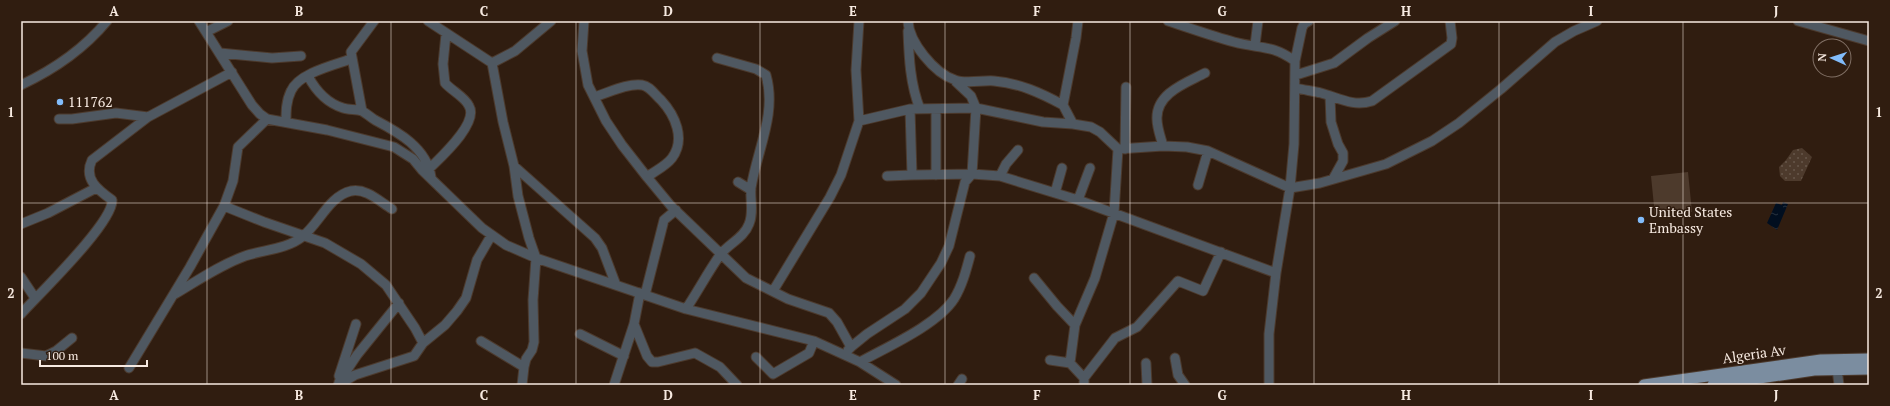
<svg xmlns="http://www.w3.org/2000/svg" width="1890" height="406" font-family="'PT Serif',serif">
<defs>
<pattern id="park-dots" width="8" height="8" patternUnits="userSpaceOnUse"><rect width="8" height="8" fill="#4d3a2c"/><path d="M2 2h.1M6 6h.1" fill="none" stroke="#67574a" stroke-width="1.8" stroke-linecap="round"/></pattern>
<pattern id="water-ripples" width="26" height="14" patternUnits="userSpaceOnUse"><rect width="26" height="14" fill="#010e1f"/><path d="M2 4q2-2 4 0t4 0M15 11q2-2 4 0t4 0" fill="none" stroke="#27313f"/></pattern>
</defs>
<rect width="100%" height="100%" fill="#301d10"/>
<path fill="#4d3a2c" d="M1688 172 1692 212 1655 216 1651 176Z"/>
<path fill="url(#park-dots)" d="M1802 148 1812 157 1801 181H1785L1780 176 1779 167 1786 160 1793 150Z"/>
<path fill="url(#water-ripples)" d="M1783 202 1788 204 1777 230 1767 223 1776 203 1782 205Z"/>
<g fill="none" stroke-linecap="round" stroke-linejoin="round">
<g stroke="#4c3a2d" stroke-width="11">
<path id="minor" d="M199 21 252 105 260 114 267 119 327 130 394 147 413 159 422 170 482 228 506 245 536 258 686 309 814 341 860 362 896 385
M428 21 492 63
M584 21 582 51 588 85 606 121 622 145 647 177 671 206 746 278 788 299 829 313 837 322 851 347 848 350
M859 21 856 70 859 121
M908 21C909 42 934 73 955 80 964 84 984 80 994 81 1019 83 1041 93 1063 105
M1168 21C1190 28 1212 36 1234 42 1260 49 1271 44 1295 61
M1798 21 1869 41
M908 31C909 57 910 84 920 109
M206 32 228 21
M1255 45 1258 21
M220 53 272 58 301 56
M1296 75 1334 63 1368 38 1395 21
M308 76C316 91 327 103 343 108 349 110 356 109 362 111 366 113 370 117 375 120 398 132 427 148 431 177
M21 85C55 69 83 50 107 21
M1296 88C1304 90 1313 91 1321 93 1339 98 1353 107 1372 101L1451 44 1452 38 1450 21
M1330 96 1331 122 1338 144 1343 153V161L1333 179
M594 97C608 93 627 83 642 85 650 86 655 95 661 100 675 115 686 139 672 158 666 166 655 171 647 177
M910 109 912 175 972 174 976 108 971 96 955 81
M362 111 351 52 374 21
M59 119H72L116 113 148 117
M286 122C286 112 286 101 291 91 299 73 334 65 351 59
M1073 124 1063 105 1076 38 1078 21
M1163 146C1161 138 1157 128 1157 119 1156 93 1186 83 1205 73
M1125 149 1126 87
M514 166 595 238 602 248 616 285
M430 168C441 157 479 123 469 106 465 97 452 91 445 83L443 64 446 34
M936 175V109
M887 176 912 175
M1000 176 1006 164 1018 150
M738 182 751 190
M1198 185 1208 151
M1055 193 1062 168
M1078 200 1090 168
M224 206 264 222 325 243 361 264 386 285 415 328 423 343
M21 224 48 213 96 188
M21 277 35 298
M1034 278 1057 306 1075 325
M773 291 830 197 841 175 859 121 910 109 976 108 1043 122 1073 124 1091 127 1100 132 1118 149 1163 146 1187 147 1208 151 1290 188 1320 183 1386 164 1432 141 1459 123 1501 89 1555 42 1574 31 1597 21
M175 294C197 281 220 265 245 256 263 250 287 249 302 237 319 224 329 196 351 191 366 188 379 201 392 209
M645 295 664 220 676 210
M686 309C698 291 708 272 720 255 728 244 744 238 749 224 754 213 750 200 751 188 757 150 777 114 766 75L756 69 717 58
M21 314C38 295 114 222 112 200 98 190 83 179 92 160L148 117 232 72
M634 324 647 356 652 362H658L695 353 720 367 737 385
M580 334 624 356
M481 341 524 367
M851 347 867 334 905 309 921 293 941 263 949 246 965 182 972 174 1000 176 1078 200 1276 273
M21 353 46 356 56 351 72 338
M756 357 773 374 809 353 814 341
M1175 358 1178 375 1185 385
M1050 360 1070 363
M860 362C887 347 937 325 954 299 962 286 966 271 970 256
M1146 363 1147 385
M129 368 190 267 224 206 233 181 238 147 267 119
M1837 369 1839 385
M339 376 356 324
M1084 378 1115 338 1137 327 1178 281 1203 291 1221 252
M339 382 357 355 399 303
M338 385 355 375 414 356 423 343 445 325 457 311 466 298 477 260 491 236
M522 385 524 367 526 359 532 350 534 342 533 300 536 258 529 238 518 196 514 166 503 122 492 63 515 51 551 21
M614 385 634 324 640 293
M958 385 962 379
M1084 385V378L1070 363 1075 325 1095 278 1114 213 1118 149
M1269 385V334L1276 273 1290 188 1294 144 1295 61 1302 28 1304 24 1309 21"/>
</g>
<g stroke="#4c3a2d" stroke-width="13">
<path id="major" d="M1644 385 1821 360 1869 359
M1713 385 1814 370 1869 369"/>
</g>
<use href="#minor" stroke="#4f5861" stroke-width="9"/>
<use href="#major" stroke="#7b8da0" stroke-width="11"/>
</g>
<path fill="none" stroke="#f7eae1" stroke-width="1" stroke-opacity="0.55" d="M207 21V385M391 21V385M576 21V385M760 21V385M945 21V385M1130 21V385M1314 21V385M1499 21V385M1683 21V385M21 203H1869"/>
<g fill="#82bcfa" stroke="#301d10" stroke-width="1.5">
<circle cx="60" cy="102" r="4"/>
<circle cx="1641" cy="220" r="4"/>
</g>
<g text-anchor="middle" stroke-width="3" stroke-linejoin="round" paint-order="stroke">
<g font-size="14" fill="#f7eae1" stroke="#301d10" text-anchor="start">
<text x="68" y="107">111762</text>
<text x="1649" y="217">United States<tspan x="1649" dy="16">Embassy</tspan></text>
</g>
<g font-size="14" fill="#f7eae1" stroke="#301d10">
<text transform="translate(1754 354) rotate(-8)" y="5">Algeria Av</text>
</g>
</g>
<rect width="1890" height="406" fill="none" stroke="#301d10" stroke-width="44"/>
<g transform="translate(1832 58) rotate(273)"><circle r="19" fill="#301d10" stroke="#806f64"/>
<path d="M0-3L7 15L0 10L-7 15Z" fill="#82bcfa"/>
<text y="-6" font-size="11" font-weight="bold" text-anchor="middle" fill="#f7eae1">N</text>
</g>
<path d="M40 360v6h107v-6" fill="none" stroke="#f7eae1" stroke-width="2"/>
<text x="46" y="360" font-size="12" fill="#f7eae1" stroke="#301d10" stroke-width="3" paint-order="stroke">100 m</text>
<rect x="22" y="22" width="1846" height="362" fill="none" stroke="#f7eae1" stroke-width="1.5"/>
<g font-size="13" text-anchor="middle" font-weight="bold" fill="#f7eae1">
<text x="114" y="16">A</text>
<text x="299" y="16">B</text>
<text x="484" y="16">C</text>
<text x="668" y="16">D</text>
<text x="853" y="16">E</text>
<text x="1037" y="16">F</text>
<text x="1222" y="16">G</text>
<text x="1406" y="16">H</text>
<text x="1591" y="16">I</text>
<text x="1776" y="16">J</text>
<text x="11" y="117">1</text>
<text x="1879" y="117">1</text>
<text x="11" y="298">2</text>
<text x="1879" y="298">2</text>
<text x="114" y="400">A</text>
<text x="299" y="400">B</text>
<text x="484" y="400">C</text>
<text x="668" y="400">D</text>
<text x="853" y="400">E</text>
<text x="1037" y="400">F</text>
<text x="1222" y="400">G</text>
<text x="1406" y="400">H</text>
<text x="1591" y="400">I</text>
<text x="1776" y="400">J</text>
</g>
</svg>
